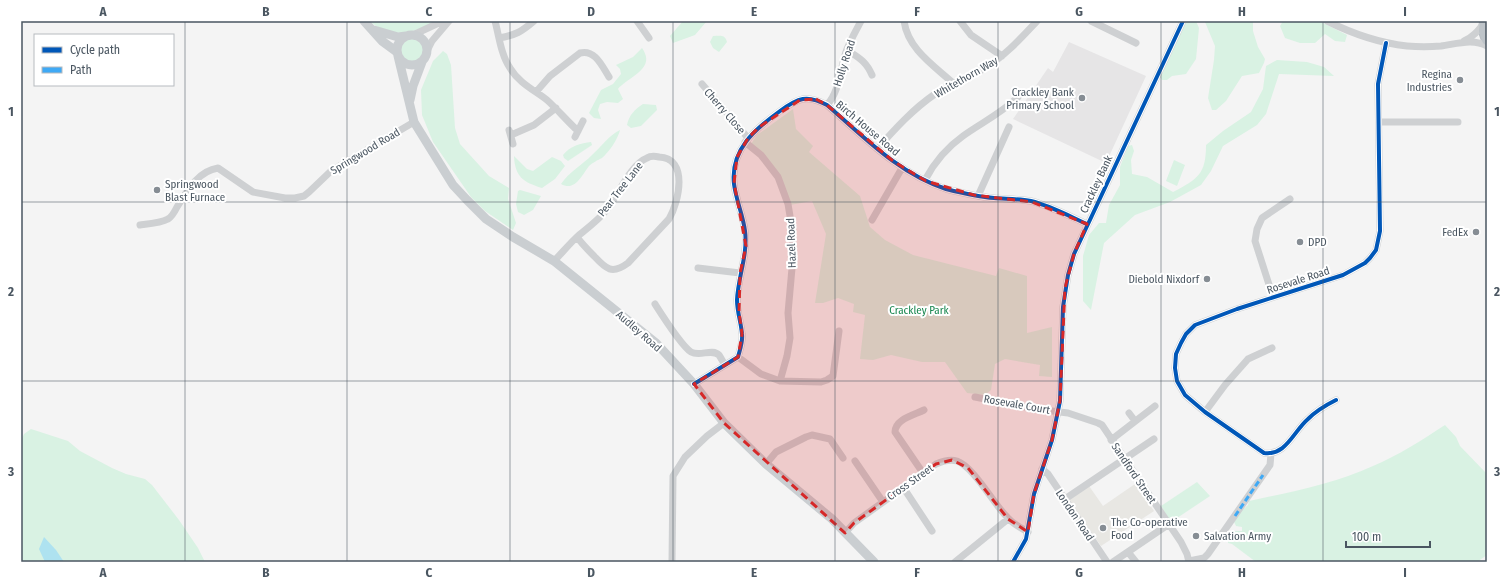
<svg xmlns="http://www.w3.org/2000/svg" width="1508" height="583" font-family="'Fira Sans Condensed',sans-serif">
<rect width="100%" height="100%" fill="#f4f4f4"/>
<path fill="#e8e7e3" d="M1135 484 1154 511 1101 546 1069 500 1089 486 1103 506Z"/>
<path fill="#e6e5e6" d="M1069 42 1146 76 1106 163 1013 119 1048 68 1053 72Z"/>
<path fill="#d9f2e3" d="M369 21H438C412 33 394 40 369 21Z
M683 21H707L695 35 673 43 670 36Z
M1186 21H1196L1199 28 1196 59 1186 74 1172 76 1167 80H1162L1160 77Z
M1212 21H1253V31L1258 47 1265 59 1264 63 1259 73 1242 76 1226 101 1216 110H1212L1208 98 1214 60 1215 46 1205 22Z
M1283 21H1319L1347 35 1345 42 1335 41 1325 34 1315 43H1300L1285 38 1280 26Z
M713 36C720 36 725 34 727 42L719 52 713 48 710 42Z
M401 50a11 11 0 1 1 22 0a11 11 0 1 1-22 0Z
M642 48C657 69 628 77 618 89L623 99 618 103 607 102 600 104 598 110 601 119 594 118 589 113 601 90 613 84 621 74 620 69 616 65 633 57Z
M443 51 447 54 451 65 455 128 460 144 489 176 509 188 508 199 516 223 513 230 485 211 471 197 433 142 422 115 421 90 433 61Z
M1277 60 1307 62 1324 67 1334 76 1279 74 1266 114 1257 125 1223 146 1211 171 1201 185 1170 202 1135 215 1104 243 1091 310 1083 301V256L1089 235 1099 223H1106L1109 205 1120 185V167L1128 146 1132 145 1134 151 1131 160 1132 174 1147 177 1173 192C1198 179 1206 174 1206 145L1223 131 1251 112 1263 89 1266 66Z
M643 104 656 105 657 110 641 126 631 128 627 125C629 115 635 109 643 104Z
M793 109 796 129 813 146 809 152 860 196 870 227 885 240 913 255 996 276 999 268 1027 276V333L1052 327V377L1039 376 1040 365 1005 359 995 364 991 390 985 395 967 393 945 362H922L891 355 873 360 860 359 865 315 853 312 854 304 838 298 823 303H815L826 234 812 201 790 205 785 190 751 144 757 135Z
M620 130C618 139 609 152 602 158 598 160 592 163 589 166 582 175 575 192 561 184 569 172 582 165 592 155 601 147 609 135 620 130Z
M591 142 592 145 568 161 564 158 563 155C570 146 581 143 591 142Z
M514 156 527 169 533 171 552 157 561 161 565 166 555 179 542 188C523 182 515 177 514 156Z
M1174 160 1185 165 1177 186 1166 181Z
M520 190 541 196 533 210 524 215 518 212 516 204 518 191Z
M1445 425 1456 437 1460 446 1487 474V555L1477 562H1256L1232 544 1228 543V539L1233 531H1242V527L1236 526 1234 522 1239 513 1248 505 1249 501C1291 492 1334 484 1373 466 1399 455 1422 440 1445 425Z
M31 429 68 441 80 451 112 468 126 474 145 479 152 485 179 520 198 548 205 562H21V441L24 434Z
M1197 482 1210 496 1171 522 1161 506Z"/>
<path fill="#aee2f0" d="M44 537 56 550 64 562H45L39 549Z"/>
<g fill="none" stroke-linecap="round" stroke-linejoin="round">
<g stroke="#b9bec3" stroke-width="12">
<path id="highway" d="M1485 21 1484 31 1487 40"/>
</g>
<path stroke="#ced0d2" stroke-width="7" d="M495 21C499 36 501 55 510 68 519 83 534 90 547 100 558 110 567 121 578 131
M637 21 649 38
M904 21C908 49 933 65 953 83
M960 21 971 35 1002 56
M1091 21 1136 43
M1327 21C1353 34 1379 43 1407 46 1418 47 1430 47 1441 46 1456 44 1473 38 1487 46
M413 35 443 21
M499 38C516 35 521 32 534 21
M1464 41C1473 37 1478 31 1484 23
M847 50C859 58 866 61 872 75
M426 53 432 41 449 21
M702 84 748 138
M536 92 550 76 580 53C595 49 602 66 609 77
M827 105C840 91 840 68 847 49 851 40 856 30 861 21
M1379 122H1458
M509 130 513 144
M511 135 534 125 556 108
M575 137 583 121
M745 142 761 155 778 177 788 204 792 228 793 257 788 313 790 338 787 356 780 381
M877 149C895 129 913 109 935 94 951 83 969 78 985 68 1005 56 1021 38 1037 21
M925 180C934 163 946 148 963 136 981 123 1002 113 1018 97
M978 196 1009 127
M872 220 902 168
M140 225C148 224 161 223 168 219 172 217 175 211 177 207 187 191 198 171 218 168L253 192 285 198H295L304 196 309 192 331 171 414 122
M554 261C562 253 570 243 579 235 589 227 601 218 608 208 618 195 631 164 647 158 650 156 655 156 659 157 689 158 679 202 669 219L628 263C612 275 606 269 594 256 588 250 582 244 577 237
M698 268 740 273
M1273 297 1255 241 1257 229 1262 218 1290 199
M655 304C662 315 681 345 691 352 700 357 712 348 719 355 721 358 723 362 725 365
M738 357 761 374 780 381 821 382 827 380 833 376 839 331
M694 384 738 357C740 349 743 342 742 334 741 322 737 312 737 300 738 277 748 255 745 231 743 215 736 200 734 184 730 150 755 129 780 111 798 98 807 94 827 105 864 137 899 174 946 189 962 193 978 197 994 198 1007 199 1019 199 1031 201 1051 206 1069 216 1087 224
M975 397 1036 409 1068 413 1098 423 1102 425 1181 542 1187 554 1189 562
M1336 400C1326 405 1316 411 1308 419 1293 432 1286 456 1264 453L1205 412 1185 395 1177 381 1175 368 1176 354 1181 343 1186 334 1195 325 1237 309 1343 275 1365 263 1370 258 1376 250 1380 231 1378 84 1386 43
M1205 412 1225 385 1248 359 1272 348
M1129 413 1135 421
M1111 440 1155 406
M855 461 883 502
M766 464 776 452 806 437 812 435 830 439 843 458
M1042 469 1048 474 1107 562
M923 473 895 432C895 419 914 415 924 410
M903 487 932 531
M1065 499 1154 439
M845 533 854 523 936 464C943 461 950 459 957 461 974 467 994 505 1008 518 1013 524 1021 528 1028 532
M1128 552 1136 562
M1189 561 1204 558 1208 554 1270 465 1271 454
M672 562 673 476 685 457 707 436 724 423
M955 562 1008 519
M1013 562 1026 539 1034 494 1052 440 1060 401 1063 307 1068 275 1074 254 1183 21
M1113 562 1169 524"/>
<path stroke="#caced1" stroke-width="9" d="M364 21 382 41 397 52
M374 30 398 37 406 36
M397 50a15 15 0 1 1 30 0a15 15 0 1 1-30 0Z
M398 56 414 122 453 185 467 200 486 219 513 237 554 261 656 343 694 384 724 423 766 464 832 519 874 562
M410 100 413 86 422 62"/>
<use href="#highway" stroke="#bec4c9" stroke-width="10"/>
<path stroke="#3fa9f5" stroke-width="3" stroke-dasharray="6 3" stroke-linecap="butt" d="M1235 516 1263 475"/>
<g stroke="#fff" stroke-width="6">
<path id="cycleway" d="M694 384 738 357C740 349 743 342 742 334 741 322 737 312 737 300 738 277 748 255 745 231 743 215 736 200 734 184 730 150 755 129 780 111 798 98 807 94 827 105 864 137 899 174 946 189 962 193 978 197 994 198 1007 199 1019 199 1031 201 1051 206 1069 216 1087 224
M1336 400C1326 405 1316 411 1308 419 1293 432 1286 456 1264 453L1205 412 1185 395 1177 381 1175 368 1176 354 1181 343 1186 334 1195 325 1237 309 1343 275 1365 263 1370 258 1376 250 1380 231 1378 84 1386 43
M1013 562 1026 539 1034 494 1052 440 1060 401 1063 307 1068 275 1074 254 1183 21"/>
</g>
<use href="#cycleway" stroke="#0057b8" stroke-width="4"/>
</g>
<path fill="#d62828" fill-opacity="0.2" stroke="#d62828" stroke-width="3" stroke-dasharray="8 5" stroke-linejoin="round" d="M816 99 827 105 893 161 926 181 974 195 1032 202 1087 224 1074 254 1065 288 1060 401 1052 440 1034 494 1028 532 1008 519 968 468 952 460 936 464 854 523 845 533 724 423 694 384 738 357 742 334 739 312 740 273 746 246 734 183 737 157 748 138 759 127 800 100Z"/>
<path fill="none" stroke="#4a5661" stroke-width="1" stroke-opacity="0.55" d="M185 21V562M347 21V562M510 21V562M673 21V562M835 21V562M998 21V562M1161 21V562M1323 21V562M21 202H1487M21 381H1487"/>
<g fill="#868d94" stroke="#fff" stroke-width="1.5">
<circle cx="1460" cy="80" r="4"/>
<circle cx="1082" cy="98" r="4"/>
<circle cx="157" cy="190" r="4"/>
<circle cx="1476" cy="232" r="4"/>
<circle cx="1300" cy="242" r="4"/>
<circle cx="1207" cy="279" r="4"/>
<circle cx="1103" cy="528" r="4"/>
<circle cx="1196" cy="536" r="4"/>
</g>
<g text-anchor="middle" stroke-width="4" stroke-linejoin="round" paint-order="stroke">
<g font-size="11" fill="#4a5661" stroke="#fff">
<text transform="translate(844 63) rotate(-72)" y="4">Holly Road</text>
<text transform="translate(966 77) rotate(-30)" y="4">Whitethorn Way</text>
<text transform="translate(725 111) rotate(49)" y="4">Cherry Close</text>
<text transform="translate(868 128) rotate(40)" y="4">Birch House Road</text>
<text transform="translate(365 151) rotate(-31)" y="4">Springwood Road</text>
<text transform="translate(1096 184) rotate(-65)" y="4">Crackley Bank</text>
<text transform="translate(620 189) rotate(-52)" y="4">Pear Tree Lane</text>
<text transform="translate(791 243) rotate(-92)" y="4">Hazel Road</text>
<text transform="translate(1298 280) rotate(-18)" y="4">Rosevale Road</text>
<text transform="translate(639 331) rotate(41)" y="4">Audley Road</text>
<text transform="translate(1017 404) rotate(10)" y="4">Rosevale Court</text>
<text transform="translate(1134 473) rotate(56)" y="4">Sandford Street</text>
<text transform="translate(910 482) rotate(-35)" y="4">Cross Street</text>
<text transform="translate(1075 515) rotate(56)" y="4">London Road</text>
</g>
<g font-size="11" fill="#4a5661" stroke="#fff" text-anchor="end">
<text x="1452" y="78">Regina<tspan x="1452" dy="13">Industries</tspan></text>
<text x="1074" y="96">Crackley Bank<tspan x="1074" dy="13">Primary School</tspan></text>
<text x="165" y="188" text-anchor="start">Springwood<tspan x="165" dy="13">Blast Furnace</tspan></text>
<text x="1468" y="236">FedEx</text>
<text x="1308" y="246" text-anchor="start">DPD</text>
<text x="1199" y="283">Diebold Nixdorf</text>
<text x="1111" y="526" text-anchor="start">The Co-operative<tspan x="1111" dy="13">Food</tspan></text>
<text x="1204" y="540" text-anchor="start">Salvation Army</text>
</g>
<g font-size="11" fill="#17864f" stroke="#fff">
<text x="919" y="314">Crackley Park</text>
</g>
</g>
<rect width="1508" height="583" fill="none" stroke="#ffffff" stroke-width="44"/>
<rect x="34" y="34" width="140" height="52" fill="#ffffff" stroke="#b7bbc0"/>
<rect x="42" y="47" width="20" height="6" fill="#0057b8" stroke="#b7bbc0"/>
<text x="70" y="54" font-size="12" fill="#4a5661">Cycle path</text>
<rect x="42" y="67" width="20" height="6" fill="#3fa9f5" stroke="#b7bbc0"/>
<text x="70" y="74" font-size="12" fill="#4a5661">Path</text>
<path d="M1346 541v6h84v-6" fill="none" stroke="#4a5661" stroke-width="2"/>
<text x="1352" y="541" font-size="12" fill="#4a5661" stroke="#ffffff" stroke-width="3" paint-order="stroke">100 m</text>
<rect x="22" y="22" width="1464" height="539" fill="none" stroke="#4a5661" stroke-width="1.5"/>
<g font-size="13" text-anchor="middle" font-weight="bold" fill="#4a5661">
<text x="103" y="16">A</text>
<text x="266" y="16">B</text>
<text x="429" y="16">C</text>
<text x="591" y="16">D</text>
<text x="754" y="16">E</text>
<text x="917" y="16">F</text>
<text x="1079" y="16">G</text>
<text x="1242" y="16">H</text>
<text x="1405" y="16">I</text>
<text x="11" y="116">1</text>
<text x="1497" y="116">1</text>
<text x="11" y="296">2</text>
<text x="1497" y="296">2</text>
<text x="11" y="476">3</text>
<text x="1497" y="476">3</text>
<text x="103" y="577">A</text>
<text x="266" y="577">B</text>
<text x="429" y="577">C</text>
<text x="591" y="577">D</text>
<text x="754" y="577">E</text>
<text x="917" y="577">F</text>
<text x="1079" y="577">G</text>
<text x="1242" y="577">H</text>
<text x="1405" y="577">I</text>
</g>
</svg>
